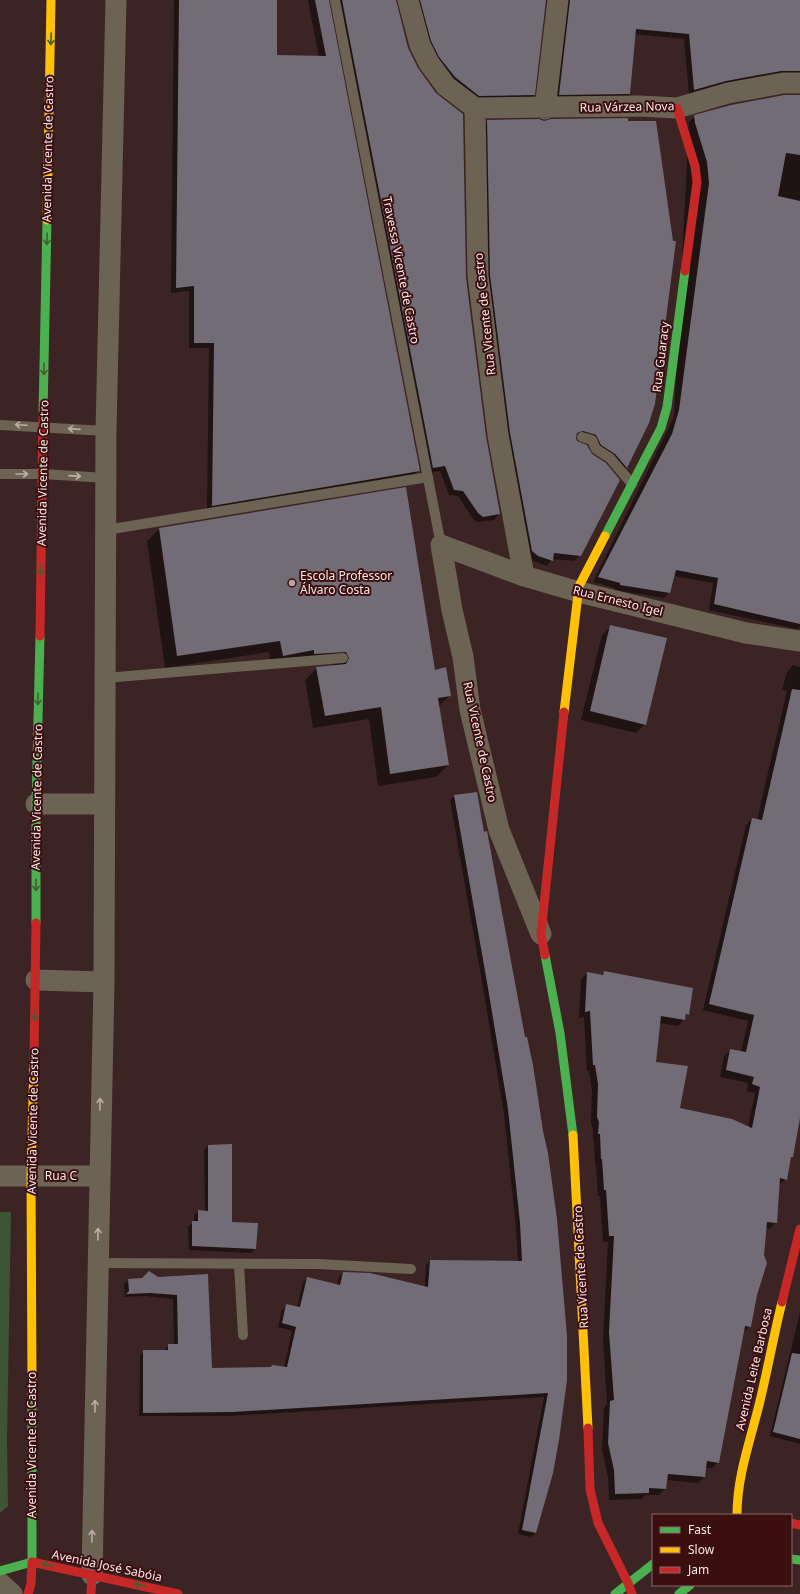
<svg xmlns="http://www.w3.org/2000/svg" width="800" height="1594" font-family="'Noto Sans',sans-serif">
<rect width="100%" height="100%" fill="#3c2424"/>
<path fill="#3c5535" d="M0 1212H11L7 1440 8 1506 0 1513Z"/>
<path fill="#0007" d="M174 0H276V56L319 57 308 0H328L419 470 413 476 207 511 209 348H189V291L171 293Z
M332 0H395L465 278 485 437 499 514 494 520 477 522 473 519 458 496 449 495 440 471 428 473Z
M413 0H545L534 95 528 100 473 101 434 62Z
M563 0H800V78L689 95 684 39 634 34 630 94 624 99 554 100Z
M800 95V627L797 629 709 610 713 583 674 576 669 593 664 598 615 590V588L593 582 674 417 689 122 695 116 784 96Z
M488 121 648 423 626 467 620 472 590 440 577 436 575 437 580 555 574 561 552 559 547 566 528 559 485 281 482 127Z
M159 529 434 671 450 695 439 706 448 765 436 777 378 786 369 719 313 728 305 680 317 668 335 666 333 664 271 667 269 652 165 668 147 541Z
M611 626 645 724 636 733 581 720 602 635Z
M793 665 800 667V1116L792 1157 790 1158 786 1179 779 1185 776 1222 770 1229 766 1228 750 1326 743 1332 718 1462 712 1468H705L704 1477 698 1483 666 1480 665 1489 659 1495H646L641 1499 609 1500 608 1477 602 1450 604 1408 607 1404 603 1339 608 1242H603L600 1196H598L596 1165H595L594 1140H593V1129L591 1123 592 1091 589 1071H587L584 1017 579 1018 581 979 588 973 600 976 604 972 688 1014 678 1026 659 1023 655 1063 679 1109 748 1127 755 1093 747 1091 748 1083 720 1077 724 1056 731 1050 741 1052 748 1021 703 1010 746 825 752 819 757 820 787 691 782 690 787 672Z
M454 796 566 1336 536 1533 531 1537 518 1534 544 1397 228 1416H139L140 1355 144 1351H164L169 1345H174L173 1299 145 1296 123 1297 125 1296 124 1284 129 1280 208 1276 211 1369 270 1368 272 1366 284 1368 292 1331 278 1327 282 1310 287 1305 297 1308 303 1282 307 1278 337 1285 339 1277 343 1273 425 1287 426 1265 430 1261 518 1262 516 1228 504 1114 484 993 450 800Z
M208 1146 231 1223 255 1249 251 1253 189 1250 188 1226 194 1222V1215L199 1211H205L204 1150Z
M800 1312V1444L770 1436Z"/>
<path fill="#716c76" d="M179 0H277V55L326 56 315 0H329L420 471 212 506 214 343H194V286L176 288Z
M342 0H396L408 48 418 68 436 93 463 114 466 278 486 436 500 514 483 517 478 513 463 491 454 490 445 466 433 468Z
M420 0H546L535 95 479 96 455 77 439 57 431 41Z
M570 0H800V71H781L726 81 694 90 689 34 636 29 630 94 559 95Z
M784 95H800V155L786 153 778 196 800 201V624L714 604 718 578 676 570 670 593 620 585V583L598 577 672 434 679 410 709 183 707 162 695 123 694 115 731 105Z
M628 118V121H656L673 241H676L655 404 649 423 627 468 615 454 601 445 596 435 583 431 577 433 576 438 577 441 587 445 592 454 606 463 620 480 581 556 554 553 553 561 538 556 532 551 510 433 490 275 487 120 539 119 544 121 551 119Z
M406 487 435 670 446 667 451 696 438 698 449 765 390 774 381 707 325 716 316 667 346 664 349 658 346 652 314 654V650L283 656 280 641 177 656 159 528Z
M610 625 667 638 646 725 590 711Z
M792 689 800 690V1118L793 1157H791L787 1180 780 1178 777 1223 767 1222 764 1255 767 1263 757 1295 751 1327 745 1326 719 1463 707 1461 705 1477 668 1474 666 1489 649 1488V1493L615 1494 614 1470 608 1443 610 1401 614 1400 609 1332 614 1236H609L606 1190H604L602 1159H601L600 1134H598L599 1122 597 1117 598 1084 595 1065H593L590 1011 585 1012 587 972 603 975 604 971 693 988 689 1015 686 1014 685 1020 661 1016 656 1062 688 1066 680 1108 732 1119 752 1128 760 1087 752 1084 754 1077 726 1070 730 1049 746 1052 754 1015 709 1004 752 818 762 820Z
M477 792 484 832 487 831 488 836 525 1037H527L533 1065 543 1131 548 1153 557 1219 567 1336V1380L559 1440 553 1473 536 1533 522 1530 548 1393 233 1412 143 1413V1350H168V1344H178L177 1295 150 1293 126 1294 129 1291 128 1279 142 1278 149 1271 158 1277 208 1274 212 1368 271 1367 272 1365 287 1367 296 1327 282 1323 286 1304 300 1307 307 1277 340 1285 343 1272 370 1273 428 1287 430 1260 522 1261 520 1223 508 1109 488 988 454 795Z
M232 1144V1222L258 1223 256 1249 192 1246V1221H198V1210L208 1211V1145Z
M792 1353 800 1354V1439L773 1432Z"/>
<g fill="none" stroke-linecap="round" stroke-linejoin="round">
<path stroke="#6d6355" stroke-width="10" d="M335 0 441 545
M0 425 106 431
M582 437 592 440 596 449 610 458 632 484
M0 474H43L106 478
M106 530 428 477
M105 678 343 658
M97 1263 318 1264 411 1269
M239 1264 243 1335"/>
<path stroke="#6d6355" stroke-width="21" d="M408 0 420 45 429 63 446 86 475 108 478 276 498 435 524 576
M475 108 640 106 677 108 728 93 783 83H800
M545 109 558 0
M441 545 452 610 463 657 470 710 499 830 541 934
M441 545 524 576 579 592 746 633 800 641
M36 804H104
M36 980 104 982
M0 1176H99
M92 1575 104 982 106 431 116 0
M0 1583 12 1594"/>
<path stroke="#4caf50" stroke-width="9" d="M43 414 47 220
M605 536 661 428 667 407 685 271
M36 923V804L40 636
M545 955 560 1033 573 1135
M791 1559 800 1560
M0 1571 32 1562V1380
M615 1594 653 1564
M679 1594 690 1585"/>
<path stroke="#ffc107" stroke-width="9" d="M47 220 51 0
M564 712 579 586 605 536
M573 1135 588 1428
M32 1380 31 1176 34 1059
M737 1515C737 1475 751 1439 760 1401 768 1368 774 1334 782 1302"/>
<path stroke="#c62828" stroke-width="9" d="M677 108 695 166 697 182 685 271
M40 636 43 414
M545 955 541 934 564 712
M34 1059 36 923
M782 1302 800 1229
M588 1428 590 1489 598 1523 628 1583 632 1594
M791 1523 800 1525
M28 1594 31 1584 32 1562 178 1594
M91 1594 92 1575"/>
</g>
<defs><path id="oneway-shaft" d="M-6 0H5M1.5-3L5.5 0L1.5 3" fill="none" stroke-width="1.6" stroke-linecap="round" stroke-linejoin="round"/></defs>
<g stroke="#445e30">
<use href="#oneway-shaft" transform="translate(51 39) rotate(91)"/>
<use href="#oneway-shaft" transform="translate(47 239) rotate(91)"/>
<use href="#oneway-shaft" transform="translate(44 369) rotate(91)"/>
<use href="#oneway-shaft" transform="translate(41 569) rotate(91)"/>
<use href="#oneway-shaft" transform="translate(38 699) rotate(91)"/>
<use href="#oneway-shaft" transform="translate(36 885) rotate(90)"/>
<use href="#oneway-shaft" transform="translate(35 1015) rotate(92)"/>
<use href="#oneway-shaft" transform="translate(48 1565) rotate(-167)"/>
<use href="#oneway-shaft" transform="translate(140 1585) rotate(-167)"/>
</g>
<g stroke="#bcada6">
<use href="#oneway-shaft" transform="translate(21 425) rotate(-177)"/>
<use href="#oneway-shaft" transform="translate(74 429) rotate(-176)"/>
<use href="#oneway-shaft" transform="translate(22 474)"/>
<use href="#oneway-shaft" transform="translate(75 476) rotate(4)"/>
<use href="#oneway-shaft" transform="translate(100 1104) rotate(-89)"/>
<use href="#oneway-shaft" transform="translate(98 1234) rotate(-89)"/>
<use href="#oneway-shaft" transform="translate(95 1406) rotate(-89)"/>
<use href="#oneway-shaft" transform="translate(92 1536) rotate(-89)"/>
</g>
<circle fill="#b9a4a3" stroke="#3b0e10" stroke-width="1.5" cx="292" cy="583" r="4"/>
<g text-anchor="middle" stroke-width="4" stroke-linejoin="round" paint-order="stroke">
<g font-size="12" fill="#fce9e8" stroke="#3b0e10">
<text transform="translate(627 107) rotate(-1)" y="4">Rua Várzea Nova</text>
<text transform="translate(48 149) rotate(-89)" y="4">Avenida Vicente de Castro</text>
<text transform="translate(401 270) rotate(79)" y="4">Travessa Vicente de Castro</text>
<text transform="translate(485 314) rotate(-96)" y="4">Rua Vicente de Castro</text>
<text transform="translate(661 357) rotate(-83)" y="4">Rua Guaracy</text>
<text transform="translate(43 473) rotate(-89)" y="4">Avenida Vicente de Castro</text>
<text transform="translate(618 601) rotate(14)" y="4">Rua Ernesto Igel</text>
<text transform="translate(480 742) rotate(78)" y="4">Rua Vicente de Castro</text>
<text transform="translate(37 797) rotate(-89)" y="4">Avenida Vicente de Castro</text>
<text transform="translate(33 1121) rotate(-89)" y="4">Avenida Vicente de Castro</text>
<text x="61" y="1180">Rua C</text>
<text transform="translate(581 1267) rotate(-93)" y="4">Rua Vicente de Castro</text>
<text transform="translate(754 1369) rotate(-77)" y="4">Avenida Leite Barbosa</text>
<text transform="translate(32 1445) rotate(-90)" y="4">Avenida Vicente de Castro</text>
<text transform="translate(107 1566) rotate(12)" y="4">Avenida José Sabóia</text>
</g>
<g font-size="12" fill="#fce9e8" stroke="#3b0e10" text-anchor="start">
<text x="300" y="580">Escola Professor<tspan x="300" dy="14">Álvaro Costa</tspan></text>
</g>
</g>
<rect x="652" y="1514" width="140" height="72" fill="#3b0e10" stroke="#886666"/>
<rect x="660" y="1527" width="20" height="6" fill="#4caf50" stroke="#886666"/>
<text x="688" y="1534" font-size="12" fill="#fce9e8">Fast</text>
<rect x="660" y="1547" width="20" height="6" fill="#ffc107" stroke="#886666"/>
<text x="688" y="1554" font-size="12" fill="#fce9e8">Slow</text>
<rect x="660" y="1567" width="20" height="6" fill="#c62828" stroke="#886666"/>
<text x="688" y="1574" font-size="12" fill="#fce9e8">Jam</text>
</svg>
